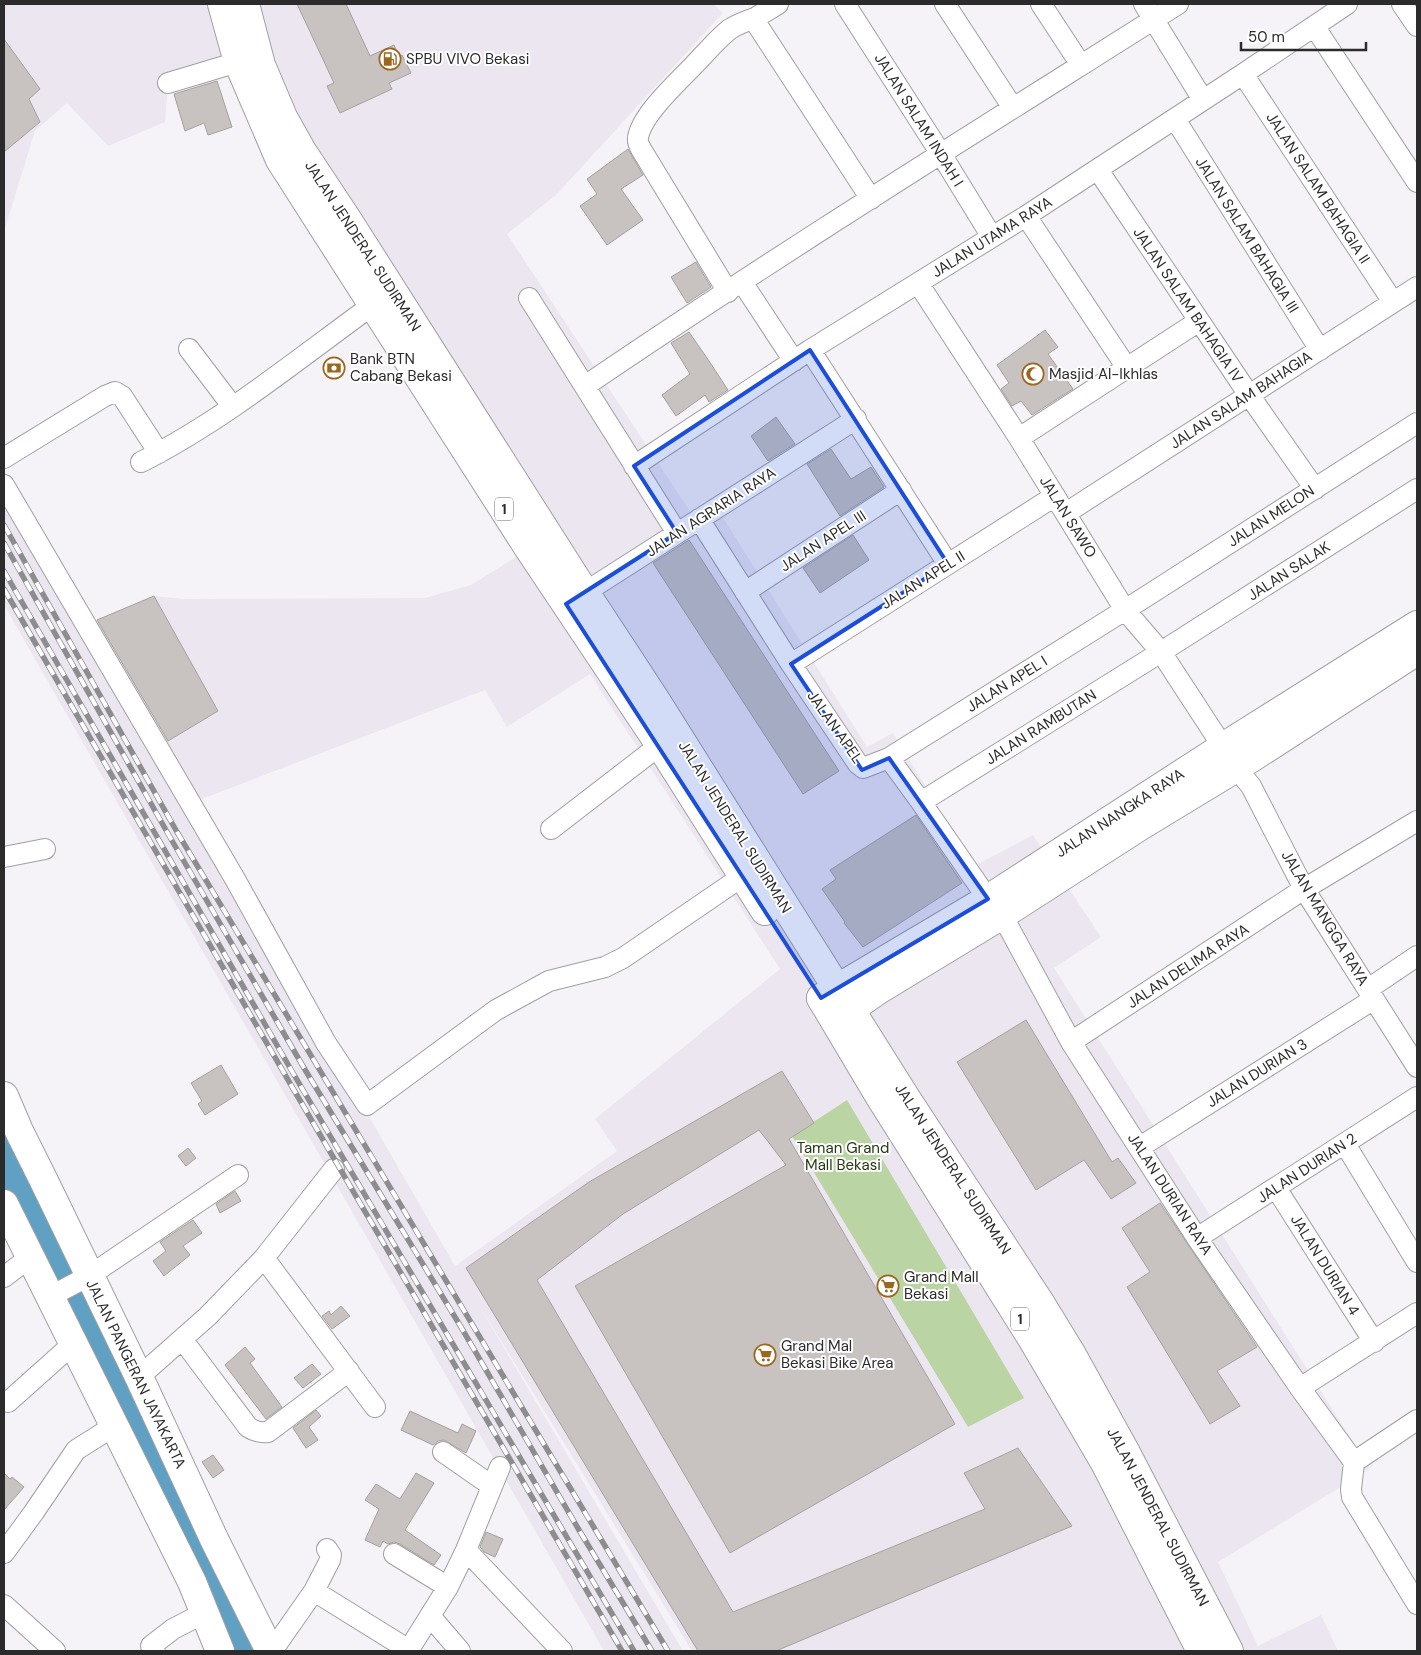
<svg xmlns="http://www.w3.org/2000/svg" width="1421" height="1655" font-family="'DM Sans',sans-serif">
<rect width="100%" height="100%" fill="#f5f3f7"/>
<path fill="#ece6f1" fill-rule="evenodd" d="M4 4H713L723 13 556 195 507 234 693 516 715 505 867 747 893 733 974 866 1033 835 1101 937 1054 968 1370 1469 1218 1562 1258 1646 1321 1615 1338 1651H692L477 1302 683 1651H604L4 605V487L85 625 154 596 185 599 425 598 471 585 529 549 238 63 168 83 165 122 108 146 67 103 35 131 4 231ZM590 674 780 969 595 1119 617 1151 455 1266 189 804 485 690 507 727Z"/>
<path fill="#bad4a3" d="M847 1100 1024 1398 968 1427 792 1136Z"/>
<path fill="#60a0c3" d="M4 1096 270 1651H220L4 1204Z"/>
<path fill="#c8c2c0" stroke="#a6a19f" d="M297 4H346L370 56 394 45 399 57 402 55 411 73 389 83 392 89 340 113 327 86 334 83Z
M4 39 40 89 29 99 40 122 4 152Z
M217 81 232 127 208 135 204 123 185 131 174 94Z
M628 149 643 175 621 189 643 220 607 245 580 206 597 194 587 179Z
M696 262 711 287 687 303 671 277Z
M1045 330 1058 347 1048 354 1073 389 1032 415 1021 401 1012 406 1001 389 1009 383 997 365Z
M689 332 709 361 728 390 709 402 705 395 676 416 662 395 690 374 671 343Z
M776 417 795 444 768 461 751 436Z
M831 449 851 479 871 467 884 487 840 516 807 464Z
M853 535 869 560 820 593 803 568Z
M689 540 839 771 803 794 653 563Z
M154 596 218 711 168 741 97 620Z
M916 815 962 883 863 947 844 923 845 922 822 889 836 879 830 870Z
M1026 1020 1112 1162 1118 1158 1136 1183 1111 1199 1084 1160 1036 1190 957 1062Z
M221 1065 238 1094 205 1115 198 1104 202 1101 191 1083Z
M782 1071 814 1123 789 1139 955 1424 730 1553 575 1286 786 1165 759 1130 623 1214 537 1280 733 1612 985 1509 964 1473 1018 1448 1072 1526 776 1651H698L466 1268 589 1182Z
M188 1148 196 1158 186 1166 178 1156Z
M235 1191 241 1201 220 1213 216 1204Z
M1160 1203 1257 1347 1217 1371 1240 1406 1210 1424 1127 1287 1150 1272 1122 1228Z
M193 1220 202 1233 183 1246 190 1255 164 1276 153 1261 166 1251 160 1242Z
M341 1306 350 1316 332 1329 322 1316 329 1311 331 1315Z
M245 1347 255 1359 250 1363 282 1407 266 1419 225 1365Z
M312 1364 321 1374 303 1388 294 1378Z
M316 1410 321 1416 309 1427 318 1440 306 1448 293 1428Z
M410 1411 458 1433 462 1424 476 1431 466 1453 444 1440 438 1441 433 1445 401 1430Z
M213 1455 224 1470 213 1478 202 1462Z
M4 1473 10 1479 12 1477 24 1487 4 1510Z
M416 1473 434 1483 405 1530 441 1555 434 1565 400 1544 394 1542 388 1544 383 1541 380 1547 365 1540 379 1509 365 1500 376 1484 400 1499Z
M486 1532 503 1539 495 1557 484 1552 480 1547Z"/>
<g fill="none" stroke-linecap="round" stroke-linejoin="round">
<g stroke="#a19fa3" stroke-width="22">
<path id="street" d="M778 4 755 18 758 26 871 199
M845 4 941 154 992 237
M945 4 1013 108
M1041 4 1081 65
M1144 4 1203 100
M1402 4 1417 26
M1314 26 1417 182
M1243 74 1393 302
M168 83 238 62
M1175 119 1320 350
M1098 170 1249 395 1315 489
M1026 216 1127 368
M742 282 794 361
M918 283 1019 438 1125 610 1161 652 1223 747
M728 292 641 149C639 145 637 142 638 138 641 115 678 82 694 65 706 53 717 39 730 29 738 24 746 21 755 18
M529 298 677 533
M189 349 233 407
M810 350 948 564
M585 386C779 254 979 130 1178 4
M1019 438 1199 321
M4 458 105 396 115 392 122 396 159 453
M141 462C224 420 298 359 374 304
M634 466 810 350 1026 216 1243 74 1347 4
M4 485 235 879 326 1043 367 1105 496 1010 549 981 605 967 623 958 743 876
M1066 513 1417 287
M699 519 791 664 858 764 863 768 889 758 1125 610 1417 423
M745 592 901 490
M573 600 856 419
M791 664 1055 496
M889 758 921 802 988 899
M1236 768 1251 786 1304 889 1417 1067
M921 802 1161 652 1417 489
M551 829 660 745
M4 857 45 849
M1002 915 1071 1042 1197 1238 1300 1388 1354 1462
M1368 989 1417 956
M1071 1042 1304 889 1417 821
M1345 1144 1417 1262
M1140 1147 1374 999
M1276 1188 1374 1342
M1197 1238 1417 1097
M264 1258 375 1407
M4 1277 29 1258
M51 1296 89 1276 238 1175
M182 1339 248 1427C254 1431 259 1433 268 1432L349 1371
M139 1377 208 1316 264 1258 334 1169
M1300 1388 1417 1313
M8 1402 74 1343
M443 1452 492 1486
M1354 1462 1351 1489 1352 1497 1417 1604
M1354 1462 1417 1420
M466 1550 562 1651
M4 1553 34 1512 76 1450 114 1426
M394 1554 448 1587
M314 1591 409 1650
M4 1605 55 1651
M430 1616 460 1651
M155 1651 151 1646 173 1629 204 1613
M272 1651 314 1591 330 1560 331 1555 327 1549
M408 1651 448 1587 466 1550 500 1467"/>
</g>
<g stroke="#a19fa3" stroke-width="30">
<path id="secondary" d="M821 998 988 899 1223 747 1417 625
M835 1020 880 989 1002 915 1142 825 1236 768 1417 651
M4 1096 19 1131 42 1177 139 1377 215 1541 270 1651
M4 1204 192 1582 220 1651"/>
</g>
<g stroke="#a19fa3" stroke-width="30">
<path id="highway" d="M222 4 238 62 280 160 529 549 660 745 765 911
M245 4 261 65 283 117 302 151 347 219 575 577 655 699 906 1098 1041 1304 1071 1353 1125 1451 1229 1651
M821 998 880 1097 1031 1337 1105 1463 1201 1651"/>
</g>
<use href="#street" stroke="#fff" stroke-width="20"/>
<use href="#secondary" stroke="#fff" stroke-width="28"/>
<use href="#highway" stroke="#fff" stroke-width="28"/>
<g stroke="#8d8c8f" stroke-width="5.5">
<path id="rail" d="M4 525 177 832 668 1651
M4 543 171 839 304 1068 461 1327 579 1530 652 1651
M4 571 293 1073 634 1651
M4 589 291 1085 622 1651"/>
</g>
<use href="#rail" stroke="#fff" stroke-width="4" stroke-dasharray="11" stroke-linecap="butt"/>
</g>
<path fill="#1d4ed8" fill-opacity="0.2" stroke="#1d4ed8" stroke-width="4" stroke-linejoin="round" d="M810 350 948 564 791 664 862 770 889 758 988 899 821 998 566 604 677 533 634 466Z"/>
<defs>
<g id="fuel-ring" transform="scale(1.125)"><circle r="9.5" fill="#fff" stroke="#9b661e" stroke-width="1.5"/><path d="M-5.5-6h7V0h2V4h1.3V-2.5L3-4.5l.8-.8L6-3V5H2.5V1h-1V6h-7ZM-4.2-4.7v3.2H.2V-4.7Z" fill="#9b661e"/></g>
<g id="bank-ring" transform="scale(1.125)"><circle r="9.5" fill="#fff" stroke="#9b661e" stroke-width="1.5"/><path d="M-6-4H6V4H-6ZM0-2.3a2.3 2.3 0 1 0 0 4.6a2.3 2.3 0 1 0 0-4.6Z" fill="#9b661e"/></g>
<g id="mosque-ring" transform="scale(1.125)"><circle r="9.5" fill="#fff" stroke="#9b661e" stroke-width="1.5"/><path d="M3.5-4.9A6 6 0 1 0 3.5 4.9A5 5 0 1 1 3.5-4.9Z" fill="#9b661e"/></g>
<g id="supermarket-ring" transform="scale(1.125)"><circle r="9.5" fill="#fff" stroke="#9b661e" stroke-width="1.5"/><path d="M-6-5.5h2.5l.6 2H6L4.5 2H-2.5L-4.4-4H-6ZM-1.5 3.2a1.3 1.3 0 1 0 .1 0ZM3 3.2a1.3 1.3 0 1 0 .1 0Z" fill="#9b661e"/></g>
</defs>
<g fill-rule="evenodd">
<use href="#fuel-ring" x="390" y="59"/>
<use href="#bank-ring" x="334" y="368"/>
<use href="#mosque-ring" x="1033" y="374"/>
<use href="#supermarket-ring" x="888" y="1286"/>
<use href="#supermarket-ring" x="765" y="1355"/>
</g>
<g text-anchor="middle" stroke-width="4" stroke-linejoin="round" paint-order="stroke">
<g fill="#fff" stroke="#6b6b6b" stroke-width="1">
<rect x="495" y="497.5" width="18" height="23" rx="4"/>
<rect x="1011" y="1307.5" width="18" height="23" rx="4"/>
</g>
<g font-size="14" font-weight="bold" fill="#2b2b2c">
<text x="504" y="514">1</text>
<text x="1020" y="1324">1</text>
</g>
<g font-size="15" fill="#2b2b2c" stroke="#fff" text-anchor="start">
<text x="406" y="64">SPBU VIVO Bekasi</text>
<text x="350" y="364">Bank BTN<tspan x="350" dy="17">Cabang Bekasi</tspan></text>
<text x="1049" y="379">Masjid Al-Ikhlas</text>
<text x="904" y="1282">Grand Mall<tspan x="904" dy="17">Bekasi</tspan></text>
<text x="781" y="1351">Grand Mal<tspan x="781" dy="17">Bekasi Bike Area</tspan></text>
</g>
<g font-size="15" fill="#2b2b2c" stroke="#fff">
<text transform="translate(919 120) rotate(58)" y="5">JALAN SALAM INDAH I</text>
<text transform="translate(1318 188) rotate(57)" y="5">JALAN SALAM BAHAGIA II</text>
<text transform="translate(1247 235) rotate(58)" y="5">JALAN SALAM BAHAGIA III</text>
<text transform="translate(992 237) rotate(-32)" y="5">JALAN UTAMA RAYA</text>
<text transform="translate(363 246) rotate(57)" y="5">JALAN JENDERAL SUDIRMAN</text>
<text transform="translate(1188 305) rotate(56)" y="5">JALAN SALAM BAHAGIA IV</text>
<text transform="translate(1241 400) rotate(-33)" y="5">JALAN SALAM BAHAGIA</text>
<text transform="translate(711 512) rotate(-33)" y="5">JALAN AGRARIA RAYA</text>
<text transform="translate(1271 516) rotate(-33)" y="5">JALAN MELON</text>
<text transform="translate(1068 517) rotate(58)" y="5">JALAN SAWO</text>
<text transform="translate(823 541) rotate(-33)" y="5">JALAN APEL III</text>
<text transform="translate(1289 571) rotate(-33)" y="5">JALAN SALAK</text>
<text transform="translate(923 580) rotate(-32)" y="5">JALAN APEL II</text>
<text transform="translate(1007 684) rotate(-32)" y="5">JALAN APEL I</text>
<text transform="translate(835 727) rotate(55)" y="5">JALAN APEL</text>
<text transform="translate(1041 727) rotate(-32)" y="5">JALAN RAMBUTAN</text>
<text transform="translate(1120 813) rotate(-33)" y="5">JALAN NANGKA RAYA</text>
<text transform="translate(735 827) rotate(58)" y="5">JALAN JENDERAL SUDIRMAN</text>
<text transform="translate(1325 918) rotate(59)" y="5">JALAN MANGGA RAYA</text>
<text transform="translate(1188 966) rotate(-33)" y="5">JALAN DELIMA RAYA</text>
<text transform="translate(1257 1073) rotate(-32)" y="5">JALAN DURIAN 3</text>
<text transform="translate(1307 1168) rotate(-33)" y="5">JALAN DURIAN 2</text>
<text transform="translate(953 1169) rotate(57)" y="5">JALAN JENDERAL SUDIRMAN</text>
<text transform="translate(1170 1194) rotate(57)" y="5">JALAN DURIAN RAYA</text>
<text transform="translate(1325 1265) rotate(58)" y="5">JALAN DURIAN 4</text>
<text transform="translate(136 1374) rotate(64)" y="5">JALAN PANGERAN JAYAKARTA</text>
<text transform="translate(1158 1517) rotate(62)" y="5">JALAN JENDERAL SUDIRMAN</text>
</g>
<g font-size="15" fill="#263911" stroke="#fff">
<text x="843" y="1153">Taman Grand<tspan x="843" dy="17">Mall Bekasi</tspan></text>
</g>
</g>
<rect width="1421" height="1655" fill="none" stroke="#2b2b2c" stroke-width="10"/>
<path d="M1241 42v8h125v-8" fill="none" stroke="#2b2b2c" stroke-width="2.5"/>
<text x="1248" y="42" font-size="15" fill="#2b2b2c" stroke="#ffffff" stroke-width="4" paint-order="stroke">50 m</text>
</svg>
